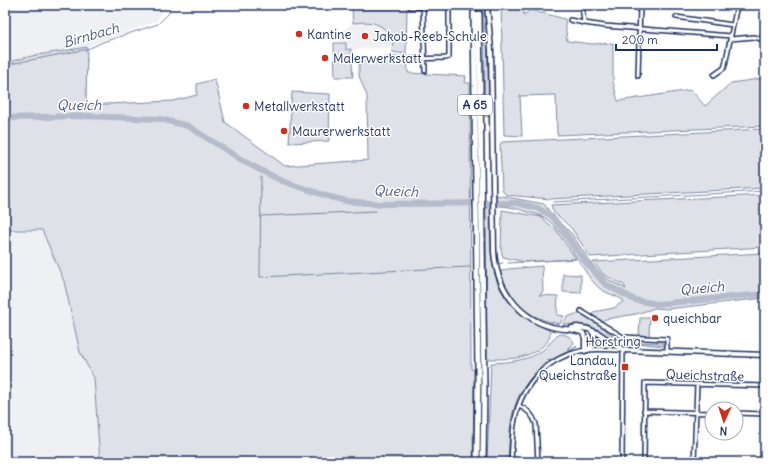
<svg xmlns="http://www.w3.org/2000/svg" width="770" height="467" font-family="Delius,sans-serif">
<rect width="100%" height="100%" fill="#fff"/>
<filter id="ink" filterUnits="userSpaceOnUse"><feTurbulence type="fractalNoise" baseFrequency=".025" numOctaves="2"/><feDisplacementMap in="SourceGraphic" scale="8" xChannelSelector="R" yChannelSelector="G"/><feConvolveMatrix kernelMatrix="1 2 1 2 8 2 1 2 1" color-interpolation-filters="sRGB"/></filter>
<g filter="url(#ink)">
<path fill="#eff0f4" d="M5 5H164L157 21 87 47 32 56 5 63Z
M370 21 385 28 393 39 392 47 346 50V43L337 40 340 33 353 23Z
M5 230H42L64 281 80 352 94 378 100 462H5Z"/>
<path fill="#dee1e7" stroke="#7c88a2" d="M467 5H485L487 29 489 117 485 116 484 14C477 2 477 9 467 10Z
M501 5H523L524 15 530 10 565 19 567 41 592 44 613 43V82L618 101 691 90 705 106 731 83 765 78V126L557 135 556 95 520 96 522 136 504 135Z
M352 9H407L406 54 392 52 393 39C380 22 374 21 353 23Z
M334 43H346V50L351 49 353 77H335Z
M87 47 86 105 173 101 197 95V84L215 79 225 122 285 166 368 160 367 96 359 76V59L407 56 408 73 466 76 465 83H470L471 369 474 370 473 462H100L94 378 80 352 64 281 42 230H5V63L32 56Z
M292 92 330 94 329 141 289 143Z
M765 129V188L550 199 506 195 502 190 500 144 502 142Z
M496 195 544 204 550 212 572 234 590 262 605 278 626 289 624 285 604 275 593 262 765 253V298L667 309 655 308 636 314 606 319 602 321 592 315 593 312 614 308 624 301C617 295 606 294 599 288 578 269 567 229 541 216 537 214 531 213 527 212 517 208 507 206 496 206Z
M765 195V247L590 257 572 229 553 211 551 205Z
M486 207H490C491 249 486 287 523 316 531 322 541 326 550 331 552 346 529 356 516 358 506 359 497 359 487 359Z
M502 210 541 217 557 231 576 259 524 262 503 257 501 251Z
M542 266 543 292 539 295 558 296 557 315 564 316 560 324C527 318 511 303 499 272L508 269Z
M563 274 581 275V293L563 292Z
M576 314H582L607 329 606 331 620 340 628 342 664 343V346L616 341 588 325 563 324 567 317Z
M640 318H650L649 336H639Z
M560 334C566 334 572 337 574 343L568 349 576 346 577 347 549 361 548 360C511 393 510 416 508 462H487L491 363C508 362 529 361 543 350 549 345 553 338 560 334Z"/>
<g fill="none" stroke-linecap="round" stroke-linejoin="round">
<path stroke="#77839f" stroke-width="1" d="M5 65 88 49 103 42 158 24 169 13 170 5
M261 171V170
M261 177 260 277 470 267
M553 202 765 191
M261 216 376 211
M508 263 575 259
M498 264 503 263"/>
<path stroke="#b5bbca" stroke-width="6" d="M5 118 84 116 160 119 188 126 245 162 282 181 330 197 346 201 380 204 517 203 537 208 552 216 570 239 583 259 605 284 635 300 657 304 765 294"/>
<path stroke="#d1d5df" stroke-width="5" stroke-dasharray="5 2.5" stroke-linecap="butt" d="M473 5 474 13
M479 5V14"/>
<g stroke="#1b2f5e" stroke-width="6">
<path id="street" d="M423 5 425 71
M582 5 584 23 605 26 731 36
M410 7 464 6
M676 17 733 25
M570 20 584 23
M730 39 754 37 765 40
M411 59 446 58 449 57V6
M714 75 724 68 725 65 737 5
M638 76 640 5
M581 311 623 337 667 339V352
M519 406C527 409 533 415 536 424L538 462
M644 411 712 413
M736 413 765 414
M511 462C512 448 512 433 515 419 522 383 549 356 586 350 598 349 611 350 623 350L622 462
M644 462 645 383 765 386
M694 462 697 384"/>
</g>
<g stroke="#1b2f5e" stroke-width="7">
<path id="secondary" d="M487 5 491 50 494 251C496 286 517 318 552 327 562 330 574 328 583 333L585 338V351
M572 328 577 327 588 329 598 333 623 350 765 355
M588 350C595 345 597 339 592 331"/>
</g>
<g stroke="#1b2f5e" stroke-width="8">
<path id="highway" d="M474 13 478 373 477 462
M479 14 484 388 483 462"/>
</g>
<use href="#street" stroke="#fff" stroke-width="3"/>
<use href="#secondary" stroke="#fff" stroke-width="4"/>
<use href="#highway" stroke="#fff" stroke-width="5"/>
</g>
</g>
<g fill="#c8321e" stroke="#fff" stroke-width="1.5">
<circle cx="299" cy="34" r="4"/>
<circle cx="365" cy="36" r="4"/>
<circle cx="325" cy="58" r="4"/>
<circle cx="246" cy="106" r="4"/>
<circle cx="284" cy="131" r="4"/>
<circle cx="655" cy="318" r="4"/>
<rect x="621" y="363" width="8" height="8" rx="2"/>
</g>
<g text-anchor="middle" stroke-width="3" stroke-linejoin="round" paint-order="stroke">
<rect fill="#fff" stroke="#5f6d8e" stroke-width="1" x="458" y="95" width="34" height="20" rx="3"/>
<g font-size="12" font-weight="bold" fill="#1b2f5e">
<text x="475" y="109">A 65</text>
</g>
<g font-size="13" fill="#1b2f5e" stroke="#fff" text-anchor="start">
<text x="307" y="39">Kantine</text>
<text x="373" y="41">Jakob-Reeb-Schule</text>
<text x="333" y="63">Malerwerkstatt</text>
<text x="254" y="111">Metallwerkstatt</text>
<text x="292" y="136">Maurerwerkstatt</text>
<text x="663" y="323">queichbar</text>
<text x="617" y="365" text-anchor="end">Landau,<tspan x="617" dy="15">Queichstraße</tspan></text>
</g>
<g font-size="13" fill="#1b2f5e" stroke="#fff">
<text transform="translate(613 341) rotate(-1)" y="5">Horstring</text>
<text transform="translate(705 375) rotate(2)" y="5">Queichstraße</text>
</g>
<g font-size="14" font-style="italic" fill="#49597e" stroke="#fff">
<text transform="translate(91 35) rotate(-16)" y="5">Birnbach</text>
<text x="79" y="110">Queich</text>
<text transform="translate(396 191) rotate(2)" y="5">Queich</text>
<text transform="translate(702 288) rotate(-5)" y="5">Queich</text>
</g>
</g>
<rect width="770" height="467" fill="none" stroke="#fff" stroke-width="20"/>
<rect x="10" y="10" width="750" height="447" fill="none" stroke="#1b2f5e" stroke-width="1.5" filter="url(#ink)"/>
<g transform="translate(724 421) rotate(183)"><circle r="19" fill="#ffffff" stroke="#a4acbf"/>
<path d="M0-3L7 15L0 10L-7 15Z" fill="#c8321e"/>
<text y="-6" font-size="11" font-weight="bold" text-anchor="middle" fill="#1b2f5e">N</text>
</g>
<path d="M616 44v6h101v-6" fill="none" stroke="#1b2f5e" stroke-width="2"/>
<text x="622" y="44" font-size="12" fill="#1b2f5e" stroke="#ffffff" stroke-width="3" paint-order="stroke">200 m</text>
</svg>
